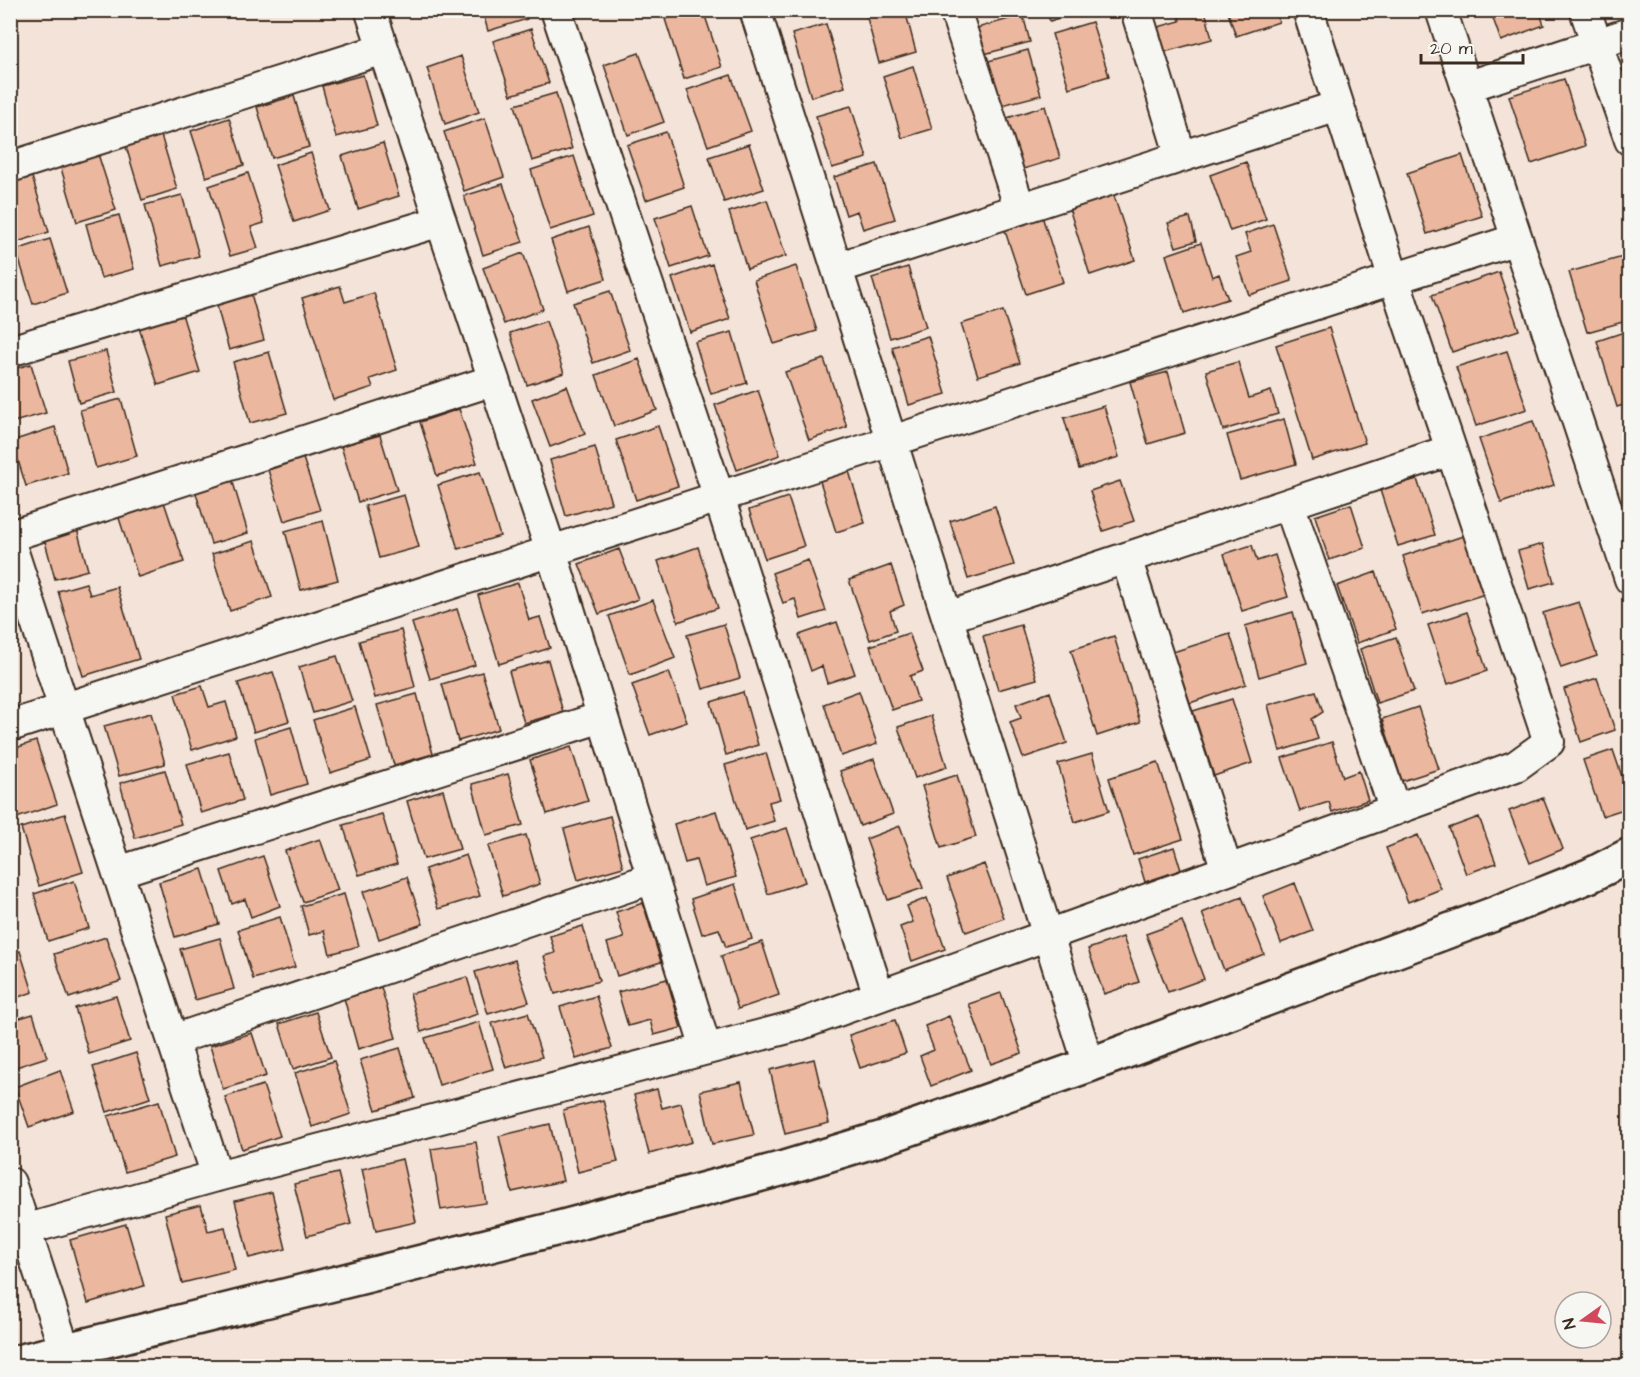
<svg xmlns="http://www.w3.org/2000/svg" width="1640" height="1377" font-family="'Architects Daughter',sans-serif">
<rect width="100%" height="100%" fill="#f3e3d9"/>
<filter id="ink" filterUnits="userSpaceOnUse"><feTurbulence type="fractalNoise" baseFrequency=".0167" numOctaves="2"/><feDisplacementMap in="SourceGraphic" scale="12" xChannelSelector="R" yChannelSelector="G"/><feConvolveMatrix kernelMatrix="1 2 1 2 8 2 1 2 1" color-interpolation-filters="sRGB"/></filter>
<g filter="url(#ink)">
<path fill="#ebb79e" stroke="#3b2a1e" stroke-width="1.5" d="M482 10H525L527 19 488 31Z
M651 10H672L653 17Z
M689 10H703L722 67 684 79 665 19Z
M879 10H905L916 52 879 63 866 14Z
M967 10H996L970 19Z
M1046 10H1083L1050 21Z
M1189 10H1205L1212 39 1164 52 1158 27 1180 21 1178 13Z
M1237 10H1275L1279 22 1236 36 1228 13Z
M1490 10H1539L1544 25 1501 41Z
M1023 15 1030 42 984 54 977 28Z
M1092 22 1109 76 1069 88 1052 34Z
M826 24 845 87 811 97 792 34Z
M531 29 549 83 511 95 493 41Z
M1028 50 1041 95 998 106 985 62Z
M639 53 664 122 628 135 604 65Z
M461 56 479 112 445 124 427 68Z
M913 66 932 129 902 138 883 76Z
M363 75 377 126 336 137 322 86Z
M731 75 751 131 708 146 687 90Z
M1564 79 1585 146 1531 164 1509 96Z
M556 93 572 149 532 161 515 105Z
M294 96 309 147 272 158 257 107Z
M851 106 867 158 832 168 816 116Z
M1045 106 1060 158 1020 170 1004 119Z
M229 118 244 165 206 177 191 131Z
M485 118 504 177 464 191 444 132Z
M160 132 177 189 142 200 125 143Z
M666 132 684 187 646 200 627 145Z
M383 143 399 196 358 209 342 156Z
M749 144 764 189 724 202 709 157Z
M311 153 330 210 294 222 275 165Z
M98 154 116 210 77 222 60 165Z
M1462 155 1482 216 1427 234 1407 173Z
M574 156 593 216 550 230 531 170Z
M1246 162 1266 219 1230 231 1210 175Z
M877 164 895 219 863 229 857 211 846 215 834 177Z
M248 173 264 223 251 227 258 248 230 256 209 186Z
M32 177 49 232 14 243 10 232V183Z
M503 184 523 242 483 255 464 196Z
M1113 193 1135 260 1090 275 1069 208Z
M182 195 199 256 162 266 145 205Z
M767 200 786 256 747 269 729 212Z
M692 206 708 256 671 268 655 218Z
M119 215 134 269 101 278 86 224Z
M1042 216 1063 282 1026 294 1004 228Z
M1190 217 1196 241 1176 247 1168 223Z
M1273 224 1292 281 1249 295 1236 257 1251 252 1245 234Z
M589 227 606 279 568 291 551 240Z
M50 239 67 293 33 304 16 250Z
M1201 243 1212 277 1219 274 1228 299 1184 313 1166 255Z
M523 253 543 309 504 324 483 268Z
M1630 255V320L1587 332 1569 272Z
M712 264 730 319 690 332 672 278Z
M796 266 817 331 774 344 754 280Z
M908 267 926 327 890 338 872 278Z
M1499 272 1519 330 1452 352 1432 295Z
M340 286 345 302 374 293 397 370 370 379 373 387 333 400 302 298Z
M250 290 264 340 229 350 215 299Z
M610 291 630 350 593 363 573 303Z
M1003 311 1020 363 978 376 961 324Z
M182 314 200 372 158 385 139 328Z
M546 321 564 373 527 385 510 333Z
M1329 328 1365 443 1312 460 1276 345Z
M1630 330V403L1617 407 1597 341Z
M732 332 747 383 711 394 695 342Z
M928 336 946 394 909 405 892 347Z
M106 351 117 392 79 403 68 361Z
M1507 351 1527 409 1476 426 1456 367Z
M269 352 287 413 250 423 233 362Z
M639 359 657 410 614 426 596 375Z
M824 359 847 427 809 440 785 372Z
M1238 362 1249 398 1271 391 1278 414 1223 430 1206 371Z
M31 364 46 413 10 423V370Z
M1168 372 1185 433 1148 444 1130 382Z
M567 386 585 434 550 447 532 399Z
M758 390 780 455 737 470 715 405Z
M121 399 137 456 96 468 80 410Z
M1104 406 1119 457 1079 469 1064 418Z
M459 409 477 463 437 476 420 422Z
M1284 419 1296 464 1240 480 1227 435Z
M1533 421 1554 485 1501 503 1479 439Z
M658 426 678 486 636 500 616 440Z
M55 427 68 473 26 486 12 441Z
M380 435 397 490 358 502 341 446Z
M595 447 611 503 566 516 550 460Z
M303 458 320 510 284 521 268 470Z
M848 468 865 523 836 532 819 478Z
M480 472 500 536 458 549 438 485Z
M232 479 248 533 211 544 195 490Z
M1417 479 1435 535 1398 546 1380 490Z
M1120 481 1134 521 1103 531 1090 491Z
M404 495 419 547 379 558 365 506Z
M788 497 804 546 765 559 749 510Z
M163 499 184 562 138 577 118 515Z
M1351 504 1365 548 1329 560 1315 516Z
M995 506 1014 565 968 579 950 521Z
M323 521 338 580 301 590 285 531Z
M77 529 88 570 55 579 44 538Z
M1466 535 1485 594 1422 614 1403 556Z
M254 541 272 597 230 611 212 554Z
M1543 544 1554 582 1529 589 1518 551Z
M1252 545 1257 561 1275 555 1288 597 1242 611 1224 554Z
M698 547 718 608 678 622 658 561Z
M619 549 638 599 599 614 579 564Z
M808 560 826 611 801 619 795 599 783 603 772 573Z
M891 565 904 605 890 611 896 631 870 640 849 580Z
M1376 572 1396 629 1357 643 1337 586Z
M86 583 90 595 117 587 139 659 83 676 58 591Z
M518 583 529 620 540 617 550 648 499 664 478 595Z
M653 600 675 658 630 675 609 616Z
M1579 602 1597 656 1561 668 1543 613Z
M457 609 475 665 430 679 412 623Z
M1293 612 1307 663 1259 677 1245 626Z
M1467 612 1487 671 1448 684 1428 625Z
M837 622 855 674 827 683 822 666 811 671 799 635Z
M724 624 740 678 703 689 687 635Z
M1021 625 1037 679 998 690 983 636Z
M401 630 415 687 375 698 359 641Z
M909 633 923 671 910 676 918 701 892 710 870 646Z
M1230 634 1246 684 1190 703 1173 652Z
M1114 636 1140 722 1097 736 1071 650Z
M1396 637 1414 691 1377 703 1360 649Z
M337 656 352 701 313 713 299 667Z
M548 660 563 712 524 723 509 671Z
M273 672 289 721 254 732 238 683Z
M482 672 499 729 458 741 442 684Z
M669 672 687 722 650 735 632 685Z
M1597 678 1615 730 1581 742 1564 689Z
M202 686 209 707 226 702 236 736 192 750 175 694Z
M859 691 877 744 841 756 824 704Z
M1316 691 1323 712 1312 719 1318 739 1280 751 1268 705Z
M743 692 758 745 726 755 711 702Z
M1050 692 1067 743 1023 758 1010 722 1021 718 1016 704Z
M417 694 433 754 394 765 377 705Z
M1232 699 1252 763 1214 776 1193 711Z
M355 707 371 760 330 773 313 720Z
M1418 707 1439 769 1402 781 1382 719Z
M151 713 165 764 119 776 104 726Z
M931 716 947 767 915 778 898 727Z
M291 727 307 784 270 795 255 738Z
M36 741 57 804 11 820 10 750Z
M1332 742 1343 777 1359 771 1368 800 1332 812 1329 802 1300 811 1282 758Z
M571 747 588 801 547 814 530 760Z
M1613 750 1630 800V807L1602 816 1583 760Z
M229 752 243 800 201 813 187 764Z
M766 753 780 799 769 802 774 821 745 830 725 765Z
M1092 754 1109 811 1075 822 1058 764Z
M874 759 893 814 860 826 840 771Z
M1158 762 1183 839 1133 855 1109 778Z
M165 770 181 824 135 838 120 783Z
M508 774 523 825 486 835 472 784Z
M957 775 976 837 941 848 922 786Z
M443 790 460 849 424 859 407 801Z
M1543 798 1563 849 1530 863 1509 811Z
M716 811 736 877 704 886 696 860 685 863 674 824Z
M65 814 83 872 39 886 21 828Z
M382 814 397 864 359 875 343 825Z
M610 816 623 867 578 880 564 829Z
M1479 817 1496 863 1466 874 1449 828Z
M900 826 923 888 888 900 866 839Z
M787 828 805 882 768 894 750 840Z
M526 835 540 884 503 896 488 846Z
M1418 835 1441 889 1408 902 1386 848Z
M320 839 338 890 303 902 285 851Z
M1174 847 1181 870 1145 882 1138 859Z
M466 855 480 896 438 909 425 869Z
M263 856 280 906 251 917 245 899 232 904 221 871Z
M984 864 1004 918 966 932 947 878Z
M202 869 219 924 175 937 159 882Z
M407 877 423 924 379 939 363 892Z
M74 881 89 928 48 941 34 894Z
M1295 883 1313 931 1281 943 1263 896Z
M735 884 752 939 726 947 719 929 702 934 691 899Z
M344 894 359 946 330 954 324 931 309 935 301 906Z
M1242 897 1264 954 1224 970 1202 913Z
M927 898 945 949 912 961 900 927 913 922 907 906Z
M643 903 661 962 617 976 607 943 624 938 616 912Z
M280 917 295 967 253 979 238 930Z
M1182 921 1204 979 1168 992 1146 934Z
M583 926 599 981 555 994 544 956 555 953 550 936Z
M106 937 121 981 69 998 54 954Z
M1123 937 1139 982 1104 994 1088 949Z
M220 938 234 989 195 1000 180 949Z
M762 942 779 995 738 1009 721 956Z
M20 951 33 992 10 1000V954Z
M515 960 529 1002 488 1014 475 972Z
M467 977 478 1014 421 1032 410 994Z
M667 979 681 1028 654 1035 650 1020 628 1026 618 992Z
M381 987 396 1038 358 1049 344 998Z
M1001 993 1022 1053 991 1064 969 1004Z
M116 996 130 1041 89 1054 75 1008Z
M596 996 612 1048 576 1059 560 1007Z
M316 1012 331 1057 293 1069 279 1024Z
M528 1013 542 1057 506 1068 492 1023Z
M33 1014 47 1057 10 1069V1021Z
M949 1016 971 1070 931 1086 920 1056 934 1050 925 1026Z
M895 1020 906 1053 860 1068 849 1035Z
M479 1022 493 1069 439 1085 425 1038Z
M252 1033 266 1076 223 1089 210 1046Z
M400 1048 415 1098 376 1110 360 1060Z
M136 1053 150 1098 107 1112 93 1067Z
M814 1059 829 1123 785 1134 770 1070Z
M334 1061 351 1114 312 1127 295 1073Z
M60 1070 74 1111 29 1127 15 1087Z
M741 1082 754 1135 712 1144 700 1091Z
M263 1085 280 1136 242 1149 225 1097Z
M657 1089 662 1108 681 1103 692 1142 649 1154 634 1095Z
M603 1100 618 1162 578 1172 563 1110Z
M159 1101 175 1157 125 1172 108 1116Z
M550 1124 563 1181 512 1192 499 1136Z
M476 1142 486 1203 441 1210 431 1149Z
M402 1159 416 1222 376 1231 362 1169Z
M338 1173 351 1224 307 1236 294 1184Z
M272 1192 286 1249 249 1258 235 1201Z
M201 1205 208 1231 225 1227 235 1270 182 1283 165 1214Z
M126 1224 144 1286 88 1303 70 1240Z"/>
<g fill="none" stroke-linecap="round" stroke-linejoin="round">
<g stroke="#3b2a1e" stroke-width="34">
<path id="street" d="M374 10 371 12 551 551 706 1049
M556 10 719 497 879 996
M755 10 1089 1065
M955 10 1020 209
M1136 10 1181 157
M1441 10 1630 579
M1585 10 1630 140
M1466 87 1630 33
M10 167 383 49
M837 268 1338 106
M10 351 441 221
M1289 504 1395 810
M10 536 494 380
M10 543 217 1176
M1126 558 1227 870
M948 617 1451 450
M10 726 1517 239
M118 872 602 717
M173 1040 653 878
M10 1183 65 1351
M10 1234 217 1176 796 1026 1516 766 1549 742 1394 279 1308 10"/>
</g>
<g stroke="#3b2a1e" stroke-width="38">
<path id="secondary" d="M10 1364 563 1227 784 1168 883 1138 1089 1065 1491 915 1591 875 1630 855"/>
</g>
<use href="#street" stroke="#f6f6f2" stroke-width="30"/>
<use href="#secondary" stroke="#f6f6f2" stroke-width="33"/>
</g>
</g>
<rect width="1640" height="1377" fill="none" stroke="#f6f6f2" stroke-width="36"/>
<rect x="18" y="18" width="1604" height="1341" fill="none" stroke="#3b2a1e" stroke-width="2" filter="url(#ink)"/>
<g transform="translate(1583 1320) rotate(255)"><circle r="28" fill="#f6f6f2" stroke="#aba49d" stroke-width="1.5"/>
<path d="M0-4.5L10 22L0 15L-10 22Z" fill="#d1495b"/>
<text y="-9" font-size="16" font-weight="bold" text-anchor="middle" fill="#3b2a1e">N</text>
</g>
<path d="M1421 54v9h102v-9" fill="none" stroke="#3b2a1e" stroke-width="3"/>
<text x="1430" y="54" font-size="18" fill="#3b2a1e" stroke="#f6f6f2" stroke-width="4.5" paint-order="stroke">20 m</text>
</svg>
